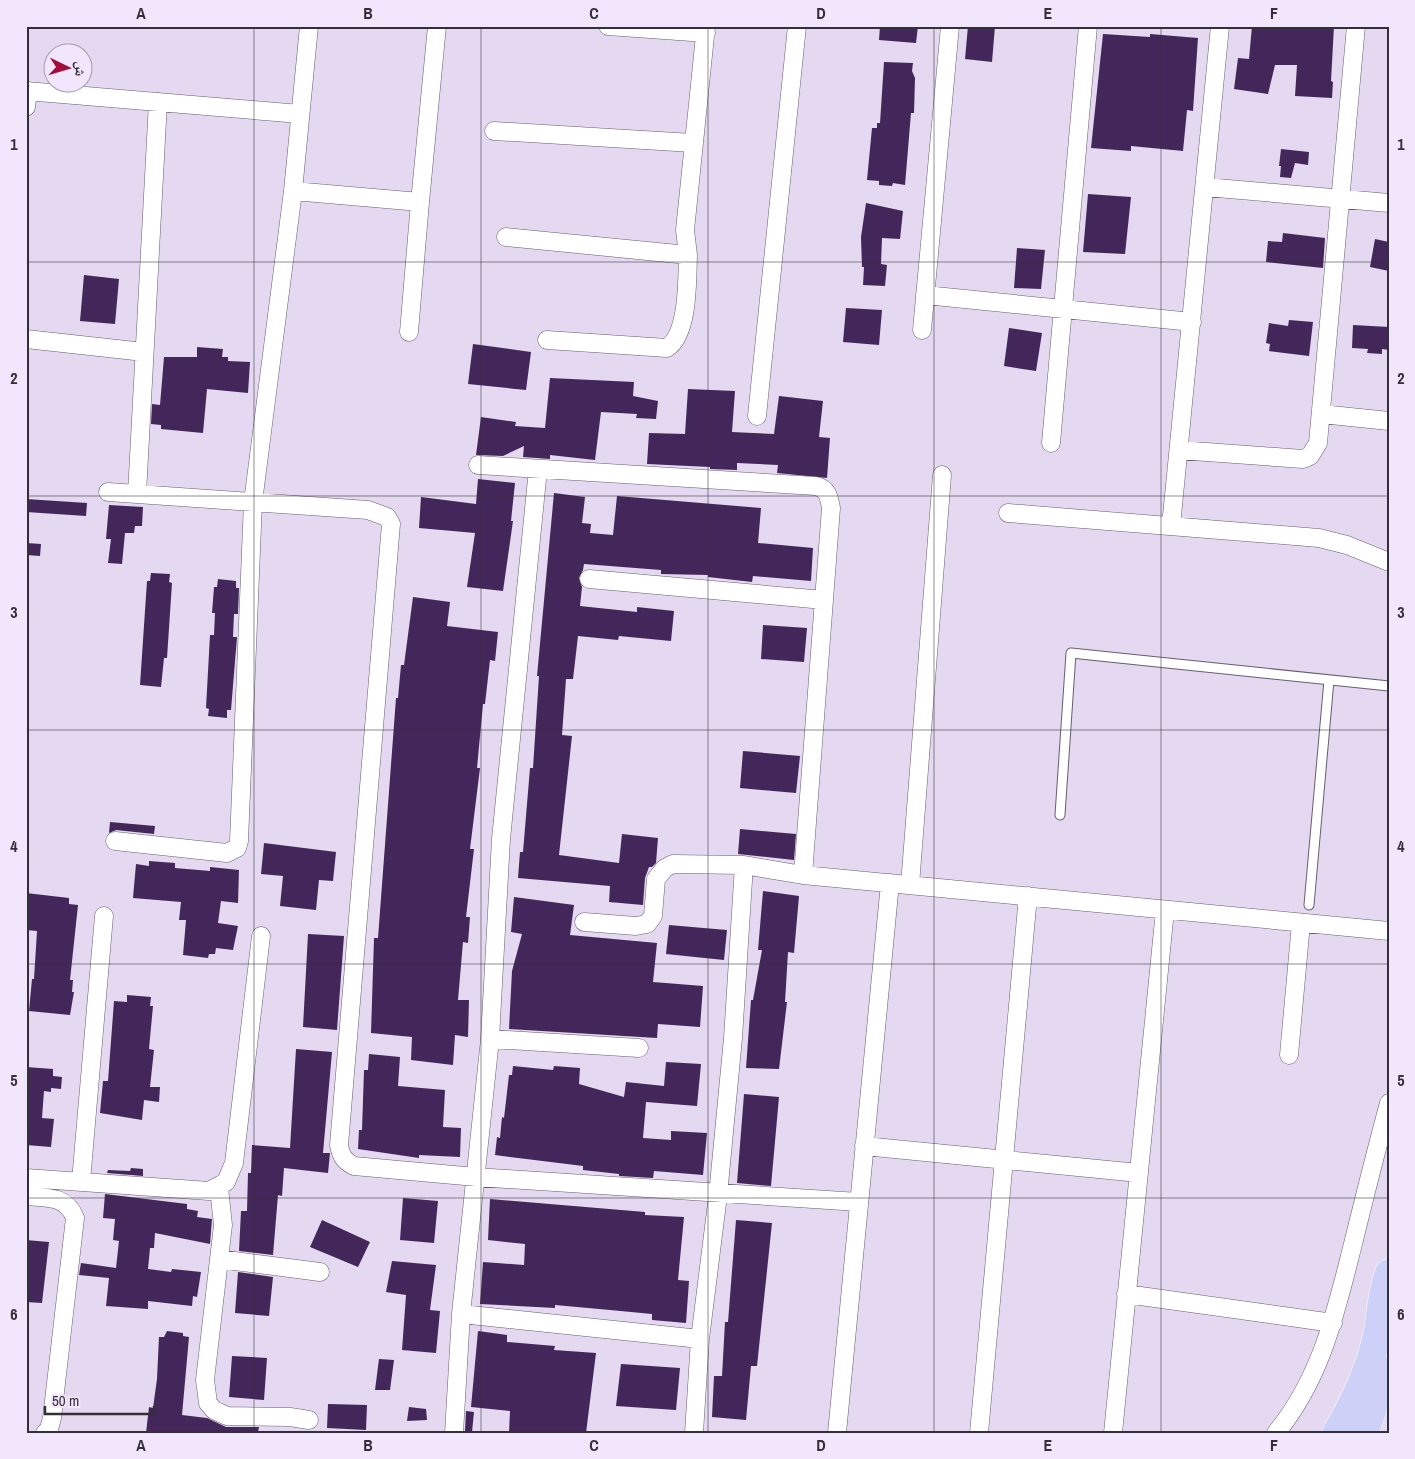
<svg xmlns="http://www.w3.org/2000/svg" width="1415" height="1459" font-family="'Archivo Narrow','Noto Naskh Arabic',sans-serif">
<rect width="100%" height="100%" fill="#e4d9f0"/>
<path fill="#44275a" d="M880 26H918L916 43 879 40Z
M968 26H995L992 62 965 59Z
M1252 26H1334L1331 81 1333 82 1332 98 1295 96 1297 65H1275L1268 94 1234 89 1238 58 1249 59Z
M1103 34 1150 37V34L1198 38 1193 111 1187 110 1183 151 1131 146V151L1091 148Z
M884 62 913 63 912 71 915 78 914 113H911L905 185 893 183 892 186 879 185V181L867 180 872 128H877V123H880Z
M1281 149 1309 152 1308 165 1295 163 1291 178 1280 177 1281 166H1279Z
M1088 194 1131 197 1125 254 1083 252Z
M866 203 903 211 900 239 882 238 881 264 887 265 885 286 863 285 864 267H862L861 237Z
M1283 233 1325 238 1323 268 1266 262 1268 241 1282 242Z
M1375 239 1389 242V271L1370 267Z
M1017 248 1045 250 1041 289 1014 288Z
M84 275 119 279 115 324 80 321Z
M846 308 882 310 879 345 843 342Z
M1289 320 1313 322 1309 356 1269 351 1270 344 1266 343 1269 323 1288 326Z
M1353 325 1389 327V350L1382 349V354L1367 353 1368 349 1352 348Z
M1009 328 1042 333 1036 371 1004 366Z
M473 344 531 352 526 390 468 384Z
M197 347 223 349 222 357H228V361L250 362 248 393 207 389 203 433 161 429V425L151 424 152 404 160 405 164 357H197Z
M550 378 634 382 633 396 658 401 656 419 636 418 637 414 601 412 595 460 550 455V459L523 457 524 446 503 456 476 455 481 417 516 422 515 426 545 428Z
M688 389 735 391 732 432 774 434 779 396 823 401 819 437 830 438 827 478 777 473 778 465 737 463V470L710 469V467L647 464 649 433 685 434Z
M478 479 515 483 511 521H513L503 591 467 587 475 533 419 528 421 497 476 504Z
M554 493 585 497 582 523 591 524 590 533 613 535 617 496 761 508 758 543 813 548 811 581 753 576 752 582 708 577V575L661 574V570L584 564 583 570 579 578 582 587 580 606 637 612V607L674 611 671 641 619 636 618 640 578 636 573 679H566L562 735 572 736 559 855 619 863 622 834 658 838 656 863 652 867H649L645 878 643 905 609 902 610 886 518 878 520 852H523L530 768H533L539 676H537Z
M26 499 87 503 86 516 26 512Z
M109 505 143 507 142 526H135L134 533H125L122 564 108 563 111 539H106Z
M26 543 41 544 40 556 26 555Z
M151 573 170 574 169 582 172 583 167 658H164L161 687 140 685 147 581H150Z
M218 579 236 581V588H239L238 614H234L233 637H237L231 710H227V718L208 716 209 709 206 708 210 635H214L215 613H212L214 587H217Z
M413 597 450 602 447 626 498 632 495 661 490 660 485 704H483L477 768H480L470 849H474L466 917H470L468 943 463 942 458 1000H469L468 1037 455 1035 453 1065 411 1060 412 1037 371 1033 374 938H378L396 698H398L401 665H404Z
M763 625 807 628 804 662 761 659Z
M743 751 800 756 796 793 740 788Z
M110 822 155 826 154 834 116 830 109 833Z
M740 829 796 834 794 860 738 854Z
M264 843 336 852 333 881 319 880 316 910 280 906 283 876 261 874Z
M149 861 175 863V868L210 871V867L239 870 238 903 221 901 218 923 238 926 233 950 216 948 215 954H209L208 958 183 955 186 920H179L181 902 133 898 136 864 149 866Z
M763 891 799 896 794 953 788 952 785 1002H787L779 1069 746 1068 751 1000H753L762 950H758Z
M26 893 69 898V904L78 905 70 980H73L72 992H74L70 1015 29 1011 32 979H34L37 931 26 930Z
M514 897 574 905 570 935 657 943 653 982 703 986 700 1027 658 1024 657 1038 509 1029 512 971 522 934 511 932Z
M669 925 727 930 724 960 666 954Z
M308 934 344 936 337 1030 303 1027Z
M127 995 151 997 150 1006H153L149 1049 154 1050 150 1087H160L159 1102 144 1100 142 1120 100 1113 103 1081H108L114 1001 127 1002Z
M296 1049 332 1052 323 1153H330L328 1173 284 1168 282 1196 278 1195 273 1255 239 1251 241 1211H247L248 1173H251L252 1145 290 1148Z
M369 1054 400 1057 398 1086 445 1090 443 1127 461 1128 460 1157 419 1155V1158L358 1149 359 1130H362L364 1070H368Z
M666 1062 701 1064 697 1106 646 1102 643 1138 671 1140V1131L707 1133 703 1175 654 1171 653 1178 619 1176V1174L583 1170V1166L495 1155 497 1137 500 1138 502 1117 504 1118 509 1075H512L513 1066 553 1070 554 1066 580 1068 579 1084 624 1097 626 1082 664 1086Z
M26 1067 53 1069V1076L62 1077 61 1089 51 1088V1092L44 1091 42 1118 54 1119 51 1147 26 1145Z
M744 1094 779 1097 771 1186 737 1183Z
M131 1168 143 1169V1176L107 1173 108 1170 130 1171Z
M105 1194 187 1204V1209L198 1211 197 1217 212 1219 210 1244 155 1233 154 1248H150L148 1269 171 1272 172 1269 201 1272 197 1297 193 1296 192 1306 148 1301V1309L106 1306 109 1278 79 1275 81 1263 116 1268 119 1241 113 1240 115 1219 103 1218Z
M403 1198 438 1201 434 1243 400 1240Z
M490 1199 645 1212V1215L684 1217 678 1280 689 1281 686 1323 652 1320V1314L610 1310 555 1305V1308L480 1304 483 1262 524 1265 525 1244 488 1240Z
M322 1220 370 1242 358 1267 310 1247Z
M736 1220 772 1223 757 1366H751L746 1420 712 1417 714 1376H722L725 1322H728Z
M26 1240 49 1242 42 1303 26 1302Z
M392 1261 436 1265 430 1310 440 1311 436 1353 402 1350 406 1295 386 1292Z
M238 1272 273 1277 269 1316 235 1313Z
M167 1331 183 1333V1336L189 1337 182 1415 207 1418 226 1427H259L258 1432 146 1433 149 1407 153 1408 157 1379 159 1337H164Z
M478 1331 507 1335V1342L555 1346 554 1350 596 1353 586 1433H509L510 1411 471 1407Z
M232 1356 267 1358 264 1400 229 1397Z
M379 1359 394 1360 390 1390H375Z
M621 1364 680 1368 676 1410 616 1406Z
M328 1404 367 1405 366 1430 327 1428Z
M409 1407 426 1409 427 1420 407 1421Z
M466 1411 474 1412 472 1432 465 1431Z"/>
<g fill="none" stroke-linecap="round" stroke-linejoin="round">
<g stroke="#675d70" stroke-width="11">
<path id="service" d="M1060 815 1071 653 1389 686
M1309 905 1329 680"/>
</g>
<g stroke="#675d70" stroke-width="19">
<path id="minor" d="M608 26 706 33
M26 91 300 114
M26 107 28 91
M494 131 693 143
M1205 187 1389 203
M293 191 420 202 409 332
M420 202 437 26
M506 237 688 255 685 230 706 26
M925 295 1192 322
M922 330 950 26
M26 339 144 352
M547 340 667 348C689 334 687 278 688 255
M1321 414 1389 421
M757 416 797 26
M1051 443 1088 26
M1179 450 1303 459 1310 456 1318 443 1356 26
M478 465 816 486C828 489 829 497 831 508L803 875
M108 492 368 510 387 517 391 524 339 1145C341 1156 344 1161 354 1166L476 1177 859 1202
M137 494 158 102
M1008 513 1319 538 1347 545 1389 562
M1171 526 1220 26
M589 579 824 600
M115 841 227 853 237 848 239 841 253 502 293 191 309 26
M910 885 942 475
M584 922 636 926 647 924 653 916 656 879 665 868 673 864 744 865 803 875 1389 931
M490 1039 639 1048
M1289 1055 1301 923
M864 1146 1139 1173
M26 1178 209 1191 226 1182 234 1163 261 936
M81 1181 104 916
M219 1188 223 1225 205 1380 208 1403 214 1410 227 1416 290 1417 309 1420
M26 1196C47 1198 66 1195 75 1218L52 1418 49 1429 45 1433
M219 1259 320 1272
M1126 1294 1333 1323
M461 1314 700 1339
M454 1433 461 1314 490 1039 501 839 538 469
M694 1433 700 1339 718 1195 733 1038 744 865
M837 1433 890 883
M979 1433 1028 896
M1113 1433 1165 910
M1276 1433C1321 1378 1335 1315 1352 1248 1364 1199 1376 1151 1389 1103"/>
</g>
<g stroke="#fff" stroke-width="29">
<path id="primary" d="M1336 1433C1355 1401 1371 1367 1378 1330 1381 1310 1382 1291 1389 1273
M1365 1433 1374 1404 1380 1369"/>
</g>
<use href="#service" stroke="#fff" stroke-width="9"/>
<use href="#minor" stroke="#fff" stroke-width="18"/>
<use href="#primary" stroke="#cdd1f8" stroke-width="28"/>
</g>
<path fill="none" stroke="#342f38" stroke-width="1" stroke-opacity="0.55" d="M254 26V1433M481 26V1433M708 26V1433M934 26V1433M1161 26V1433M26 262H1389M26 496H1389M26 730H1389M26 964H1389M26 1198H1389"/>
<rect width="1415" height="1459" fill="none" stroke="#f2e6fd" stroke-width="55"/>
<g transform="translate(68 68) rotate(95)"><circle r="24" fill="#f2e6fd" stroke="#a69dae"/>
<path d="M0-4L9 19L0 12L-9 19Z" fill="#a60c3a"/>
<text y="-8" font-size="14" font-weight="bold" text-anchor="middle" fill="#342f38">ش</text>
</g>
<path d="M45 1406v8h109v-8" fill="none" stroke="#342f38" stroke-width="2.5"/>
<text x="52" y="1406" font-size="15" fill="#342f38" stroke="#f2e6fd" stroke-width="4" paint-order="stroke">50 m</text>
<rect x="28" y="28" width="1360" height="1404" fill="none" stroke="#342f38" stroke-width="2"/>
<g font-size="16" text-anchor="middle" font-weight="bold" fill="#342f38">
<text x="141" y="19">A</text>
<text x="368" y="19">B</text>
<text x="594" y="19">C</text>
<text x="821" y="19">D</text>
<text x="1048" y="19">E</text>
<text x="1274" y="19">F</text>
<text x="14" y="150">1</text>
<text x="1401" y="150">1</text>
<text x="14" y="384">2</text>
<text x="1401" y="384">2</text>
<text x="14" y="618">3</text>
<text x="1401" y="618">3</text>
<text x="14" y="852">4</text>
<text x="1401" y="852">4</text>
<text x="14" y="1086">5</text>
<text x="1401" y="1086">5</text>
<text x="14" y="1320">6</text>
<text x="1401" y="1320">6</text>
<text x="141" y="1451">A</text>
<text x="368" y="1451">B</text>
<text x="594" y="1451">C</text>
<text x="821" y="1451">D</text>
<text x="1048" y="1451">E</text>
<text x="1274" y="1451">F</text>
</g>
</svg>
